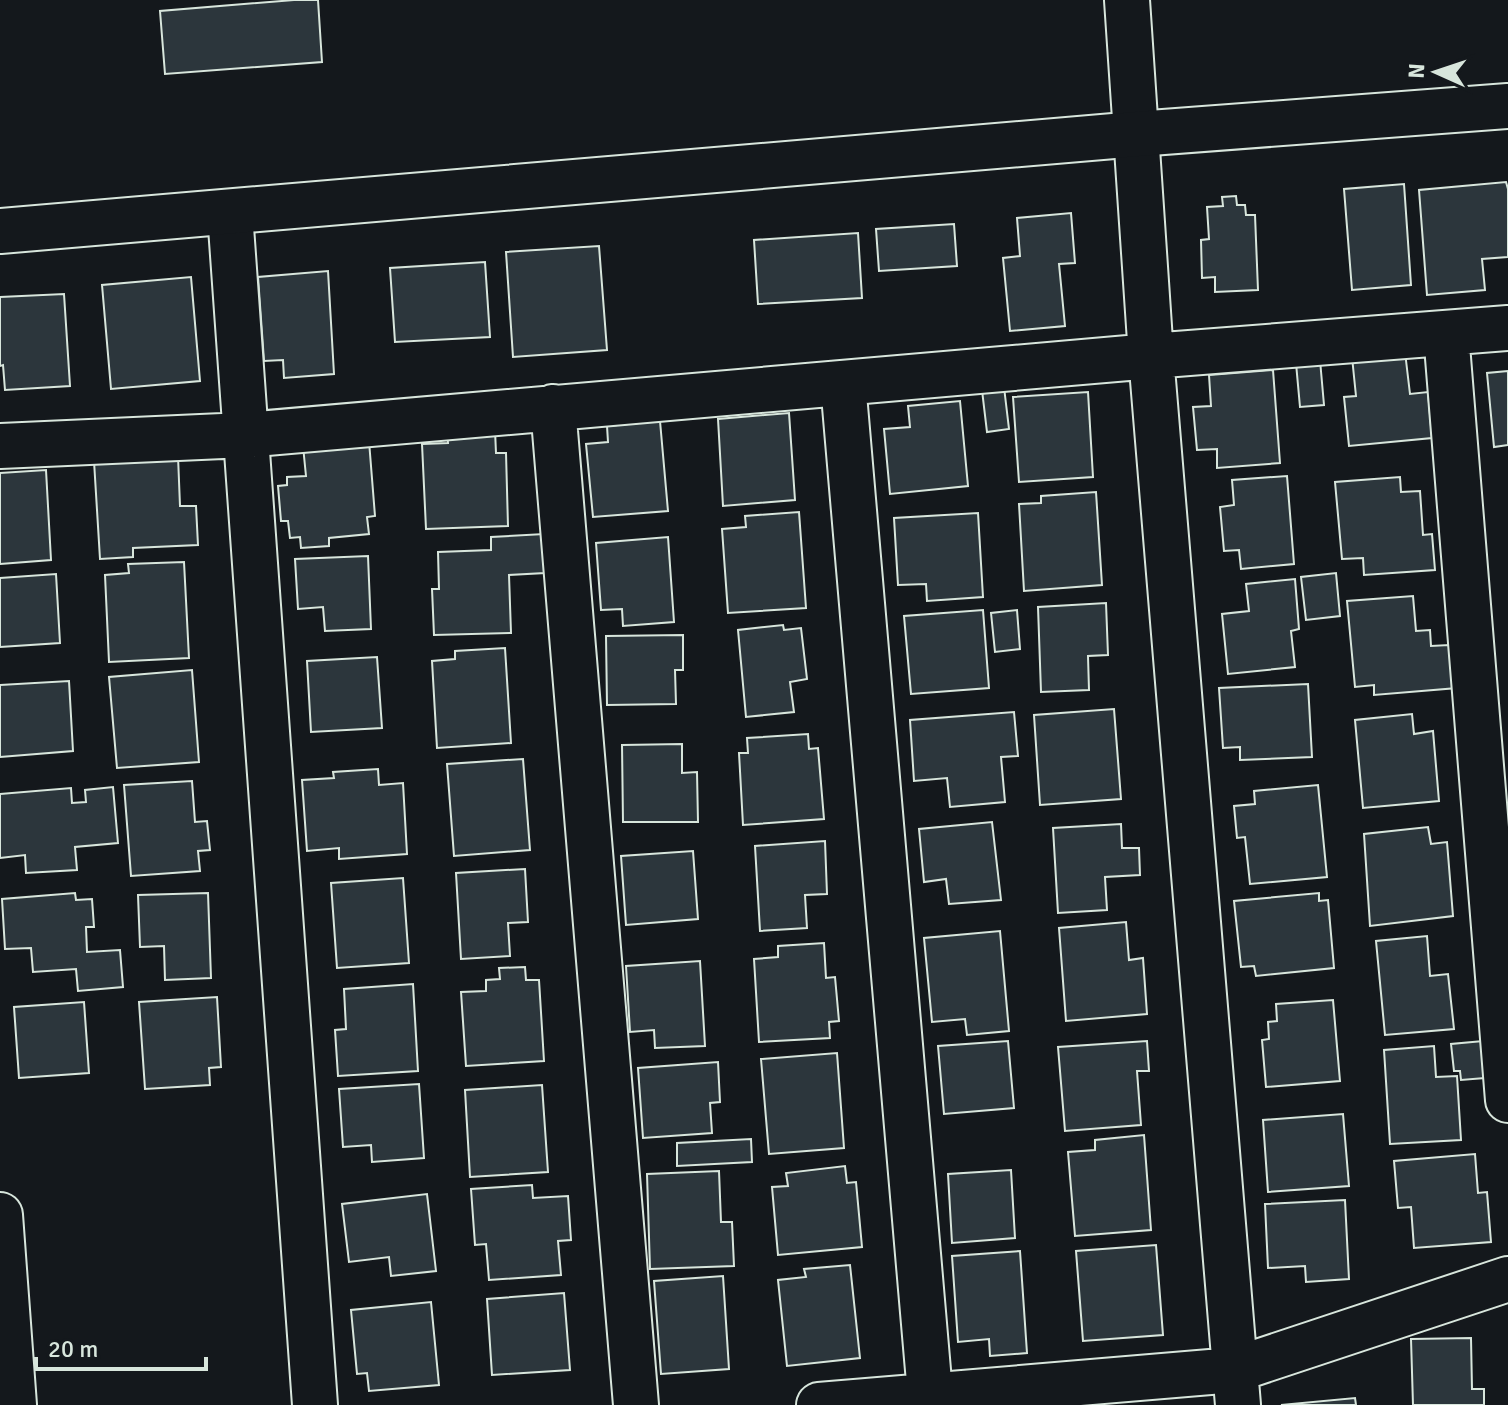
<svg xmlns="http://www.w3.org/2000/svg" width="1508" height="1405" font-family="Signika,sans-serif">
<rect width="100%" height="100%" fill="#14181c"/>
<path fill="#2c363c" stroke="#d8e6dc" stroke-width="2" d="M294 0H318L322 62 165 74 160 11Z
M1506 182 1508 189V257L1482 259 1485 290 1427 295 1419 190Z
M1404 184 1411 285 1352 290 1344 189Z
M1236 196 1237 205H1245L1246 215H1255L1258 290 1215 292V277L1202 278 1201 240 1209 239 1207 207 1223 206 1222 197Z
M1071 213 1075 263 1059 264 1065 326 1010 331 1003 258 1020 256 1017 218Z
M954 224 957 266 879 271 876 229Z
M858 233 862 298 758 304 754 240Z
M599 246 607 350 513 357 506 252Z
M485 262 490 337 395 342 390 268Z
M328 271 334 374 284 378 283 360 264 361 258 277Z
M191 277 200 381 111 389 102 285Z
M64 294 70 386 5 390 3 365 0 366V297Z
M1405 352 1410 394 1428 392 1432 438 1349 446 1344 397 1356 396 1352 357Z
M1320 360 1324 405 1300 407 1296 363Z
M1273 370 1280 463 1217 468V449L1197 450 1193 407 1211 406 1209 375Z
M1508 371V445L1494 447 1487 373Z
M1004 387 1009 429 987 432 982 390Z
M1088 392 1093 477 1019 482 1013 397Z
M960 401 968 486 890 494 884 429 910 427 908 406Z
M789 413 795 500 723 506 718 419Z
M660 421 668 511 593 517 586 444 608 442 607 426Z
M495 430 496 453H506L508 526 426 529 422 444 448 443 447 432Z
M369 441 375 516 367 517 369 534 329 538V546L301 548 300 537 290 538 288 521H281L278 486 287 485V477L306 476 303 446Z
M178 456 180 506H196L198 545 133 548V557L100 559 94 461Z
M46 470 51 560 0 564V473Z
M1287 476 1294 564 1241 569 1239 550 1224 551 1220 507 1234 505 1232 480Z
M1400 477 1401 492 1420 491 1423 535 1432 534 1435 570 1364 575 1363 558 1342 559 1335 482Z
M1096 492 1102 585 1024 591 1019 504 1041 503V496Z
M799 512 806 608 728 613 722 529 746 527 745 516Z
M978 513 983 597 927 601 926 584 898 585 894 518Z
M544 534 545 573 509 575 511 633 434 635 432 589H439L438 552 491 550V537Z
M668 537 674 622 623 626 622 609 601 610 596 543Z
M368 556 371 629 325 631 323 607 298 609 295 559Z
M184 562 189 658 109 662 105 575 129 573 128 564Z
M1336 573 1340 616 1306 620 1301 577Z
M56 574 60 643 0 647V578Z
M1295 579 1299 629 1291 631 1295 667 1228 674 1222 614 1249 611 1246 584Z
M1413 596 1416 631 1430 630 1431 646 1449 645 1450 659 1454 658 1457 688 1374 695V685L1355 687 1347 601Z
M1106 603 1108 655 1088 656 1089 690 1041 692 1038 607Z
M983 610 989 688 911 694 904 616Z
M1017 610 1020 649 995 652 991 613Z
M783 625 784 630 801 628 807 679 790 682 794 712 746 717 738 630Z
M683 635V670H675L676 704 607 705 606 636Z
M505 648 511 743 437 748 432 661 455 659V651Z
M377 657 382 728 311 732 307 661Z
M192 670 199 762 117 768 109 677Z
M69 681 73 751 0 757V685Z
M1308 684 1312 757 1240 760V747L1223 748 1219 688Z
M1114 709 1121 799 1040 805 1034 715Z
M1014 712 1018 756 1001 757 1005 802 950 807 947 778 914 781 910 720Z
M1412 714 1414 734 1433 731 1439 801 1363 808 1355 720Z
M808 734 809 749 818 748 824 819 743 825 739 753H748L747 738Z
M682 744V773L697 772 698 822H623L622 745Z
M523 759 530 850 454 856 447 764Z
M378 769 379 785 403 783 407 854 339 859V848L307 851 302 780 334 778 333 772Z
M192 781 195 822 207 821 210 850 198 851 200 871 131 876 124 785Z
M1318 785 1327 877 1250 884 1245 837 1237 838 1234 806 1255 804 1254 791Z
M113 787 118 843 75 847 77 870 26 873 25 855 0 858V794L71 788 72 803 86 802 85 790Z
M992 822 1001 900 949 904 946 879 924 882 919 829Z
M1121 824 1122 848H1139L1140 875 1105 877 1107 910 1058 913 1053 828Z
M1428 827 1431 844 1447 842 1453 916 1370 926 1364 834Z
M825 841 827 894 805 895 807 928 760 931 755 846Z
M693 851 698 919 626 925 621 856Z
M525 869 528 922 508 923 510 956 461 959 456 873Z
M403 878 409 963 337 968 331 883Z
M75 893 76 900 92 899 94 927H86L87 952 120 950 123 987 78 991 76 969 33 972 31 948 5 949 2 899Z
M208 893 211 978 165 980 164 946 140 947 138 895Z
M1319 893V901L1328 900 1334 968 1256 976 1254 966 1241 967 1234 901Z
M1126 922 1129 960 1143 958 1147 1014 1066 1021 1059 928Z
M1000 931 1009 1031 967 1035 965 1019 932 1022 924 938Z
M1427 936 1430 976 1448 974 1454 1029 1385 1035 1376 941Z
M824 943 826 978 835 977 839 1021 829 1022 830 1038 759 1042 754 959 778 957V946Z
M700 961 705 1046 655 1048 654 1030 630 1032 626 966Z
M525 967 526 980H539L544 1061 466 1066 461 992 486 991V980L500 979 499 968Z
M413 984 418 1071 338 1076 335 1030 346 1029 344 989Z
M217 997 221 1067 209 1068 210 1085 145 1089 139 1002Z
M1333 1000 1340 1081 1266 1087 1262 1040 1269 1039 1268 1022 1277 1021 1276 1004Z
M84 1002 89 1073 19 1078 14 1007Z
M1494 1040 1497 1077 1461 1080 1460 1071H1454L1451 1044Z
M1008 1041 1014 1108 944 1114 938 1046Z
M1147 1041 1149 1071H1137L1141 1125 1065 1131 1058 1047Z
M1434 1046 1436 1077 1457 1076 1461 1140 1390 1144 1384 1050Z
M837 1053 844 1148 769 1154 761 1059Z
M718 1062 720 1102 710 1103 712 1133 643 1138 638 1068Z
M419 1084 424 1158 372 1162 371 1145 343 1147 339 1089Z
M542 1085 548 1172 470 1177 465 1090Z
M1343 1114 1349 1186 1268 1192 1263 1120Z
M1144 1135 1151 1230 1075 1236 1068 1152 1095 1150V1140Z
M751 1139 752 1162 677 1166V1143Z
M1475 1154 1478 1193 1487 1192 1491 1242 1414 1248 1411 1207 1398 1208 1394 1161Z
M845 1166 847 1183 856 1182 862 1247 778 1255 772 1187 788 1186 786 1173Z
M1011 1170 1015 1238 952 1243 948 1174Z
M719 1171 721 1222H732L734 1266 650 1269 647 1174Z
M532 1185 533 1198 568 1196 571 1240 558 1241 561 1275 489 1280 486 1244 475 1245 471 1189Z
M427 1194 436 1271 391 1276 389 1257 349 1262 342 1204Z
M1345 1200 1349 1279 1306 1282 1305 1266 1268 1268 1265 1204Z
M1156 1245 1163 1335 1083 1341 1076 1251Z
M1020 1251 1027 1353 990 1356 989 1339 958 1342 952 1256Z
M850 1265 860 1358 787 1366 778 1280 806 1277 804 1269Z
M723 1276 729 1369 661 1374 654 1281Z
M564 1293 570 1370 492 1375 487 1299Z
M431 1302 439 1385 369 1391 367 1373 357 1374 351 1310Z
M1471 1338 1472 1389H1484V1405H1413L1411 1339Z
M1355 1398 1356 1405H1281Z"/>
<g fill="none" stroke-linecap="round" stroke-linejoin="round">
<g stroke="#d8e6dc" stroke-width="48">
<path id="street" d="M1127 0 1151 356 1238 1405
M230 213 315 1405
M1446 333 1508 1100
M843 383 931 1405
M553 407 636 1405
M0 446 245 435 1151 356 1508 328
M0 1215 14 1405
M819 1405 1234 1370 1508 1279"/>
</g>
<g stroke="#d8e6dc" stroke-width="48">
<path id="secondary" d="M0 231 1137 134 1508 106"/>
</g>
<use href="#street" stroke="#14181c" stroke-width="44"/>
<use href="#secondary" stroke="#14181c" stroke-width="44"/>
</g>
<g transform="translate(1436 72) rotate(273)" stroke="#14181c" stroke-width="6" paint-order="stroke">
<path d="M0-6L14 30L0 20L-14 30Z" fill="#d8e6dc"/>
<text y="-12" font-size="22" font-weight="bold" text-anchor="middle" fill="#d8e6dc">N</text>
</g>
<path d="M36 1357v12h170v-12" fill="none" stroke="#d8e6dc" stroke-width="4"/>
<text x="48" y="1357" font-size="24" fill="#d8e6dc" stroke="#14181c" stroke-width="6" paint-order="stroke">20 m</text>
</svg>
